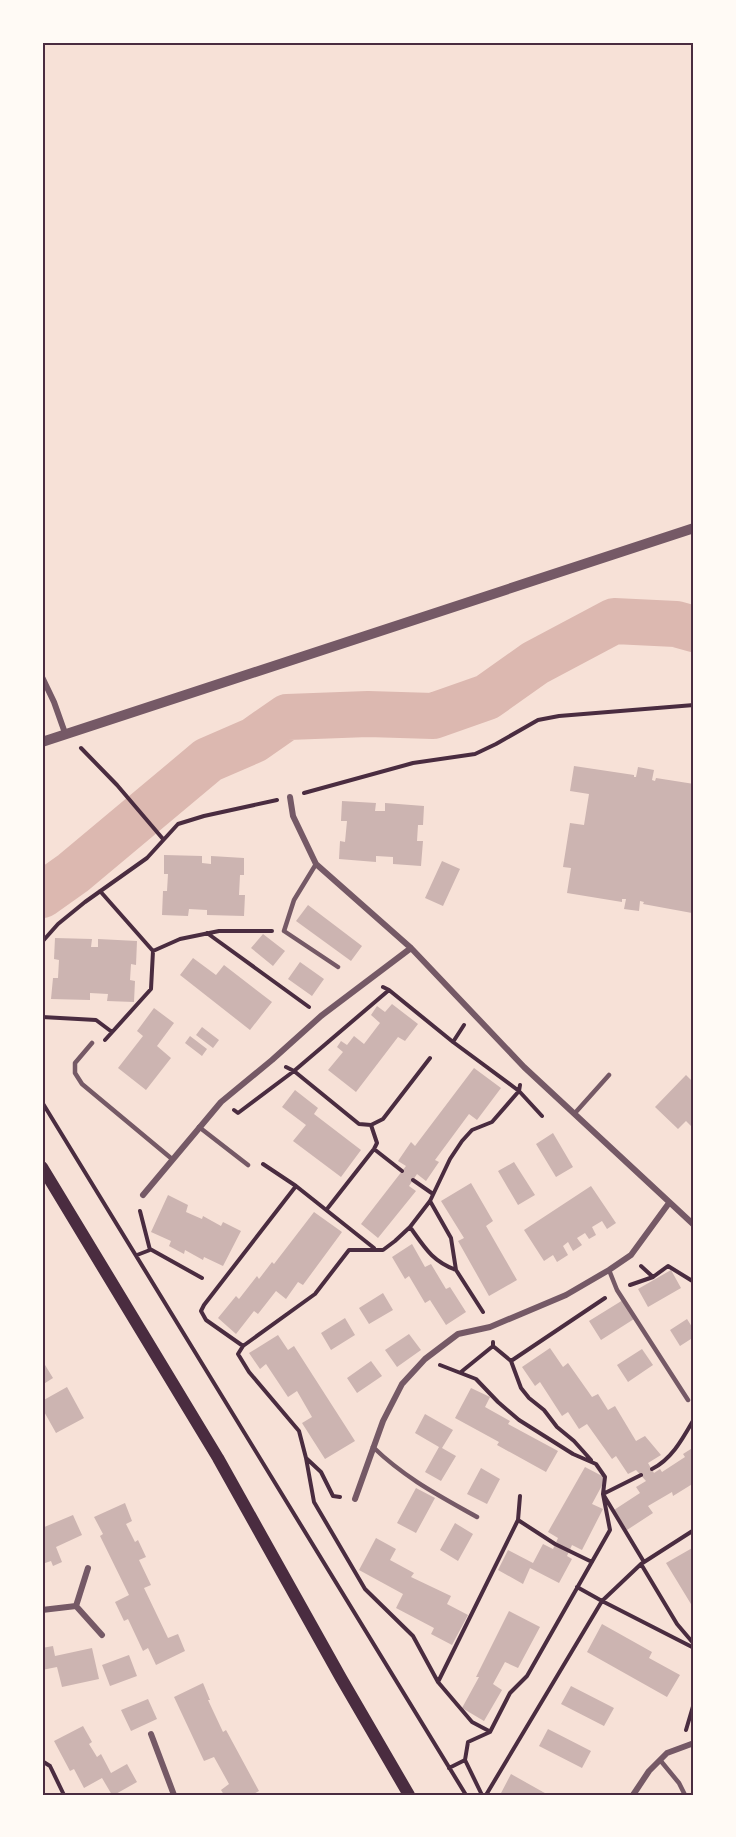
<svg xmlns="http://www.w3.org/2000/svg" width="736" height="1837" font-family="'Titillium Web',sans-serif">
<rect width="100%" height="100%" fill="#f7e1d7"/>
<g fill="none" stroke-linecap="round" stroke-linejoin="round">
<path stroke="#dcb8b0" stroke-width="46" d="M42 895 73 873 208 760 254 740 287 717 368 714 433 716 487 697 535 663 614 621 676 624 694 629"/>
</g>
<path fill="#ccb4b1" d="M574 766 634 775V777H636L638 767 654 770 652 780 655 781 656 778 694 784V910H692V913L643 904 644 902 640 901 639 911 624 909 626 899H622V902L567 893 571 868 563 867 570 823 584 825 589 794 570 791Z
M342 801 376 803 375 811H385V803L424 806 423 825H418L417 841H423L421 866 393 864V857L376 856V862L339 859 340 841 345 842 347 821H341Z
M164 855 202 856V863L211 864V856L244 858V875H240L239 895H245L244 916 207 915V910L189 909 188 916 162 915 163 891H167L168 874H164Z
M442 861 460 869 443 906 425 898Z
M308 905 362 946 351 961 296 921Z
M263 934 285 951 273 966 251 948Z
M55 938 92 939 91 947H98V939L137 941 136 965 131 964 130 980 135 981 134 1002 107 1001 108 994 90 993V1000L51 999 53 978H58L59 960 54 959Z
M193 958 216 975 224 965 272 1002 250 1030 180 975Z
M300 962 324 979 312 996 288 979Z
M392 1004 418 1024 405 1041 398 1037 356 1092 328 1070 343 1052 337 1047 341 1041 347 1045 354 1036 364 1044 380 1023 371 1015 377 1006 385 1012Z
M154 1008 174 1023 157 1046 171 1058 146 1090 118 1068 143 1036 137 1031Z
M202 1027 219 1040 213 1048 196 1035Z
M190 1036 207 1049 202 1056 185 1043Z
M474 1068 501 1088 477 1120 469 1114 435 1160 439 1162 426 1181 417 1174 409 1186 416 1191 378 1238 361 1224 406 1166 398 1161 411 1142 415 1146Z
M686 1075 694 1083V1129L686 1121 678 1129 655 1107Z
M295 1090 318 1108 314 1114 361 1150 341 1177 293 1141 306 1125 282 1107Z
M553 1133 573 1167 556 1177 536 1144Z
M514 1162 535 1195 518 1205 498 1171Z
M471 1183 493 1221 486 1226 517 1280 489 1296 458 1241 464 1238 441 1201Z
M591 1186 616 1223 607 1229 602 1221 592 1227 596 1235 589 1239 585 1233 577 1238 582 1245 573 1251 568 1242 563 1246 568 1255 557 1262 553 1255 544 1261 524 1230Z
M168 1195 188 1205 186 1212 202 1219 203 1216 221 1226 223 1222 241 1231 223 1266 204 1257 203 1260 185 1250 184 1254 169 1246 171 1241 151 1232Z
M314 1212 342 1232 303 1285 298 1282 286 1299 276 1291 258 1314 254 1311 236 1334 218 1318 236 1296 239 1299 257 1276 259 1279 272 1262 274 1264Z
M412 1244 425 1267 431 1264 446 1289 450 1287 466 1312 446 1325 430 1300 425 1303 409 1276 405 1279 392 1257Z
M671 1270 681 1288 648 1307 638 1289Z
M383 1293 393 1310 369 1324 359 1308Z
M623 1300 634 1319 601 1340 589 1321Z
M345 1318 355 1335 331 1350 321 1333Z
M687 1319 694 1330V1337L680 1346 670 1330Z
M409 1334 421 1350 397 1367 385 1350Z
M278 1335 288 1350 294 1346 355 1441 325 1459 302 1423 312 1417 297 1391 288 1397 266 1364 260 1369 249 1353Z
M550 1348 563 1367 568 1363 592 1397 598 1394 608 1410 615 1406 636 1441 645 1436 661 1455 648 1463 654 1473 660 1469 662 1472 685 1457 683 1454 694 1447V1483L673 1496 672 1492 648 1506 653 1513 627 1530 614 1510 640 1493 636 1487 646 1481 636 1470 628 1474 616 1456 612 1459 587 1424 579 1429 568 1412 562 1416 540 1382 535 1386 522 1367Z
M642 1349 653 1365 628 1382 617 1365Z
M42 1360 53 1378 42 1385Z
M371 1361 382 1376 357 1393 347 1378Z
M67 1387 84 1418 56 1433 42 1408V1401Z
M471 1388 490 1397 485 1407 510 1421 508 1424 558 1451 546 1472 497 1445 499 1442 455 1418Z
M425 1414 453 1430 442 1448 456 1456 441 1481 425 1472 439 1447 415 1433Z
M585 1467 606 1478 592 1504 603 1509 582 1550 572 1545 567 1556 572 1559 559 1583 530 1568 523 1584 498 1570 508 1550 533 1563 543 1544 553 1549 558 1538 548 1532Z
M481 1468 500 1479 487 1504 467 1494Z
M416 1488 435 1498 416 1533 397 1523Z
M125 1503 132 1521 126 1524 135 1542 138 1540 146 1557 139 1560 151 1585 144 1588 168 1638 178 1634 185 1651 156 1665 148 1648 143 1651 128 1619 124 1621 115 1602 129 1595 100 1536 103 1534 94 1517Z
M73 1515 82 1535 56 1547 62 1562 53 1566 51 1561 42 1564V1528Z
M455 1523 473 1534 458 1561 440 1550Z
M376 1538 396 1549 390 1560 414 1573 411 1577 451 1596 447 1604 468 1615 452 1645 431 1634 434 1628 396 1608 403 1594 359 1570Z
M694 1547V1609L666 1563Z
M509 1611 540 1627 518 1668 505 1662 493 1684 502 1690 484 1721 462 1708 479 1677H476Z
M602 1624 652 1652 649 1658 680 1675 667 1697 587 1652Z
M53 1646 55 1656 92 1648 99 1679 62 1687 57 1667 42 1670V1648Z
M129 1655 137 1676 110 1686 102 1665Z
M203 1683 210 1700H208L223 1732 226 1730 259 1791 252 1795H224L221 1790 229 1784 214 1757 204 1761 174 1697Z
M571 1686 614 1708 604 1726 561 1704Z
M148 1699 157 1719 131 1731 121 1710Z
M83 1726 92 1742 89 1744 97 1757 101 1754 111 1773 127 1764 137 1782 114 1795H112L102 1778 84 1788 74 1769 70 1771 54 1741Z
M548 1729 591 1751 582 1768 539 1746Z
M511 1774 543 1792 549 1795H500Z"/>
<g fill="none" stroke-linecap="round" stroke-linejoin="round">
<path stroke="#4a2c40" stroke-width="4" d="M81 748 117 785 163 839
M304 793 413 763 475 754 496 744 538 720 559 716 694 705
M100 891 153 951 151 989 105 1040
M207 933 309 1007
M42 942 58 924 85 902 147 858 178 824 204 816 277 800
M153 951 180 939 219 931H272
M389 990 453 1042 519 1091 542 1116
M42 1017 96 1020 112 1032
M453 1042 464 1025
M286 1067 294 1071 359 1124 371 1125 377 1143 374 1149 327 1209
M42 1102 466 1795
M234 1110 238 1113 294 1071 389 990 383 987
M371 1125 383 1119 430 1058
M374 1149 402 1171
M263 1164 296 1186 374 1248
M413 1180 433 1194
M430 1201 451 1238 456 1270 483 1312
M410 1227C425 1248 432 1261 456 1270
M150 1249 202 1278
M137 1255 150 1250 140 1211
M641 1266 653 1277 668 1266 694 1282
M630 1285 653 1277
M493 1342V1346L511 1361 521 1388 529 1398 544 1410 557 1427 574 1441 591 1460
M243 1346 206 1320 201 1311 204 1305 296 1186
M511 1361 605 1298
M440 1365 476 1379 498 1402 519 1420 573 1454 596 1464 605 1477 603 1494 610 1530 527 1676 510 1693 490 1732 468 1742 465 1760 482 1795
M461 1372 493 1346
M306 1458 314 1502 365 1589 413 1636 438 1682 472 1722 489 1731
M652 1469C672 1459 683 1438 694 1419
M641 1475 603 1494 644 1562
M340 1497 333 1496 321 1472 306 1458 299 1431 249 1372 238 1354 243 1346 315 1294 349 1250H383L395 1241 410 1227 430 1201 450 1159 462 1141 472 1130 492 1122 519 1091 520 1085
M518 1520 555 1544 592 1562
M641 1564 677 1624 694 1644
M577 1587 602 1601 694 1648
M438 1682 518 1520 520 1496
M686 1730 694 1703
M42 1761 50 1766 64 1795
M449 1768 465 1760
M486 1795 602 1601 641 1564 694 1530"/>
<path stroke="#755966" stroke-width="4.5" d="M316 864 294 900 284 931 338 967
M92 1043 75 1063V1073L82 1084 172 1159
M575 1113 609 1075
M199 1127 248 1165
M609 1270 617 1290 688 1400
M373 1447C405 1478 438 1495 477 1517
M660 1760 679 1783 685 1795"/>
<path stroke="#755966" stroke-width="6" d="M42 677 54 702 65 733
M290 797 293 816 316 864 411 948 524 1067 694 1225
M143 1195 221 1102 272 1060 321 1016 411 948
M355 1499 383 1421 402 1384 425 1359 458 1334 490 1327 566 1295 609 1270 631 1255 669 1203
M88 1568 76 1606 102 1635
M42 1610 76 1606
M151 1734 174 1795
M633 1795 649 1771 667 1753 694 1743"/>
<path stroke="#755966" stroke-width="10" d="M42 742 694 528"/>
<path stroke="#4a2c40" stroke-width="12" d="M42 1167 218 1458 341 1678 409 1795"/>
</g>
<rect width="736" height="1837" fill="none" stroke="#fffaf5" stroke-width="87"/>
<rect x="44" y="44" width="648" height="1750" fill="none" stroke="#4a2c40" stroke-width="2"/>
</svg>
